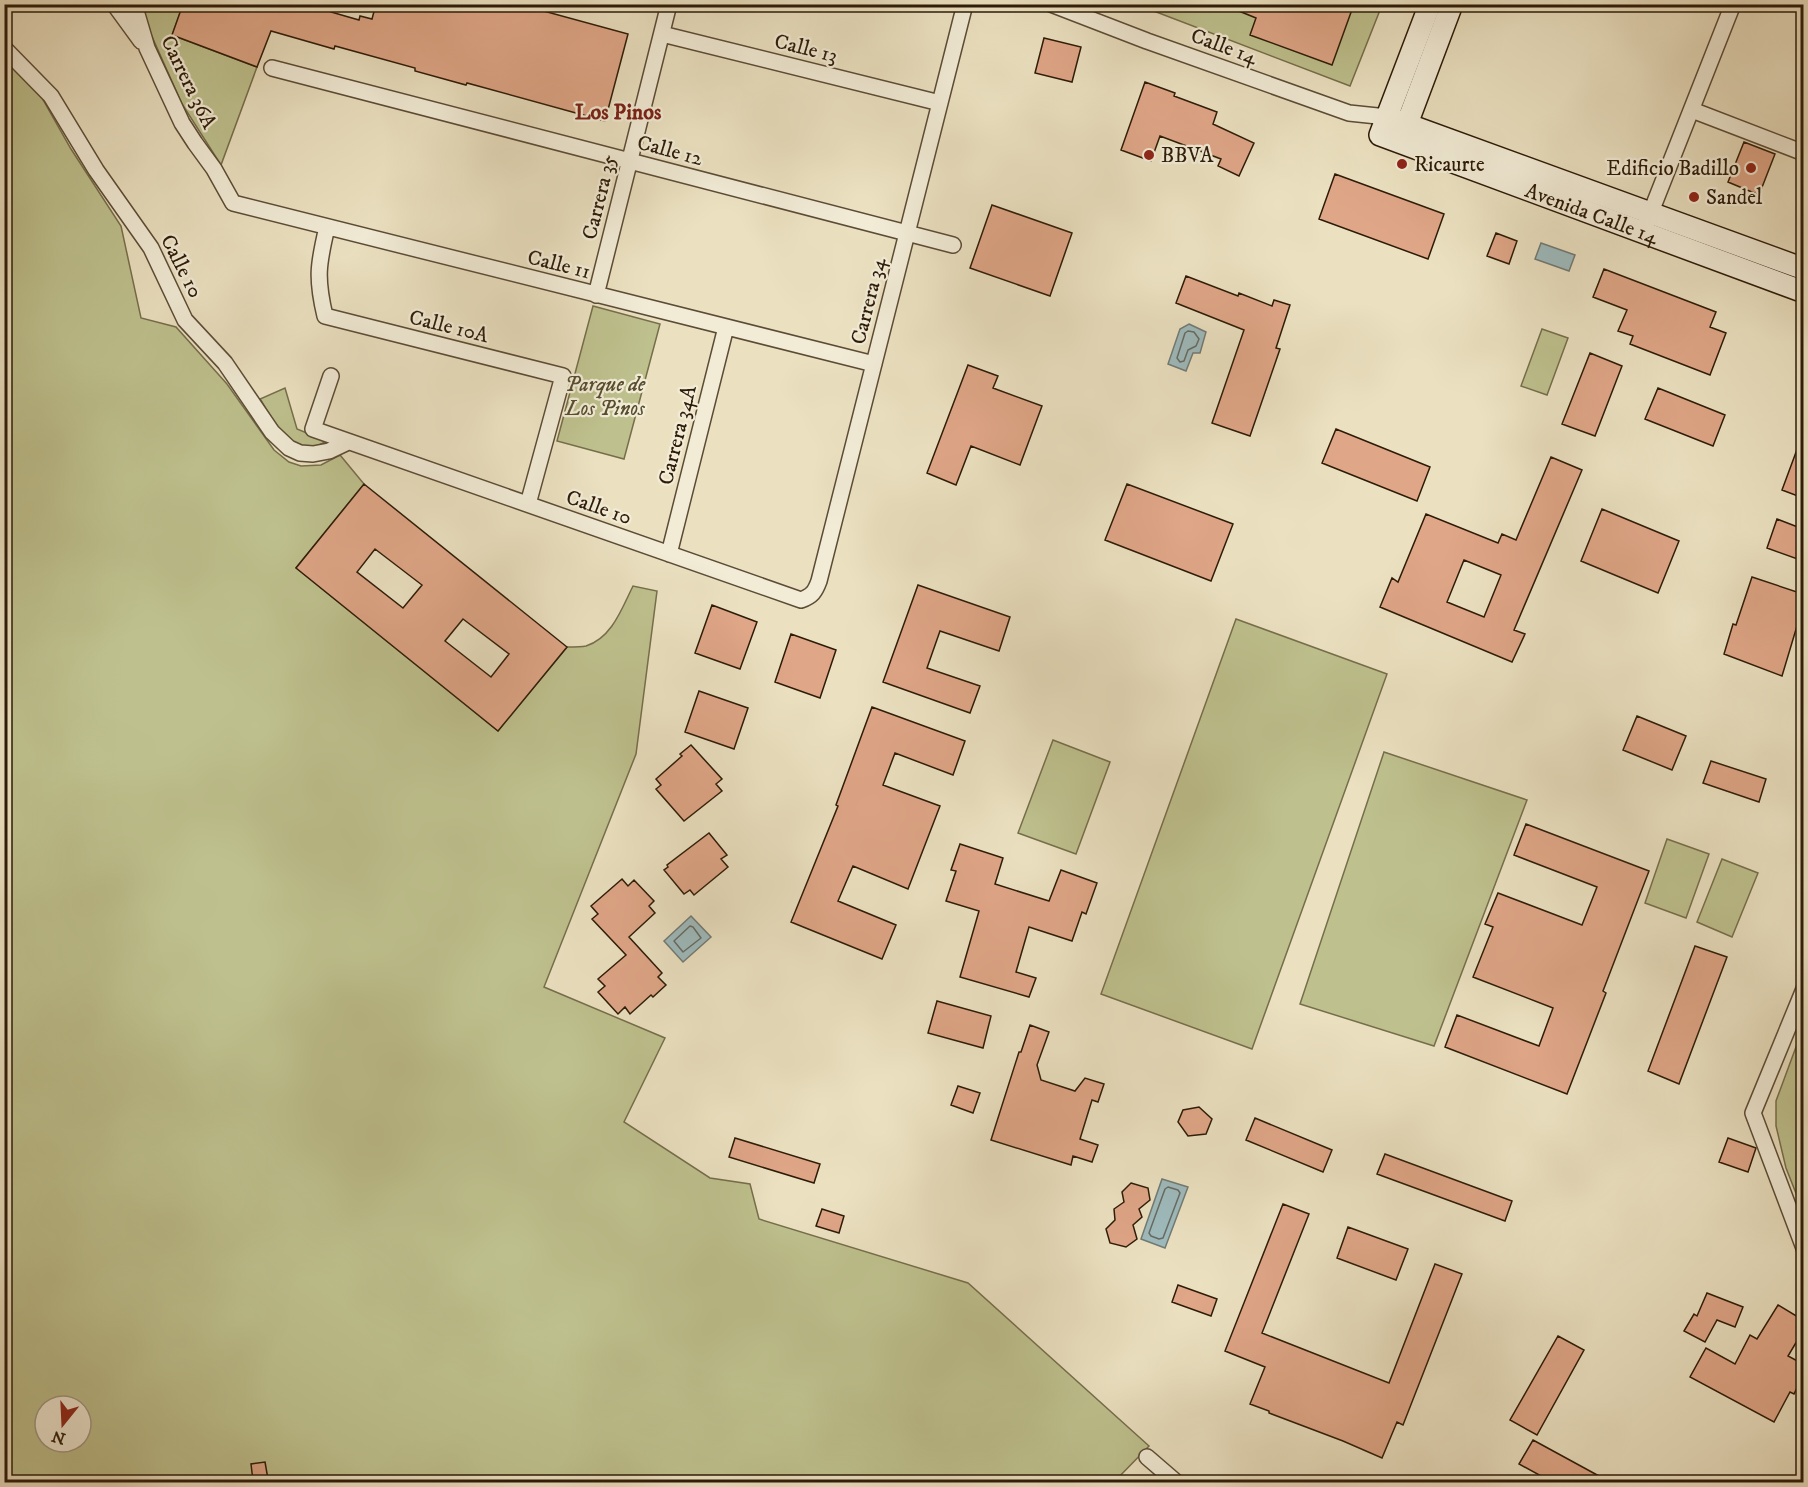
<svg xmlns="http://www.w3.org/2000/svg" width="1808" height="1487" font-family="'IM FELL DW Pica',serif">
<rect width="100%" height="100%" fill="#ebe1c1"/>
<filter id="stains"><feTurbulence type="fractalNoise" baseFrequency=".00333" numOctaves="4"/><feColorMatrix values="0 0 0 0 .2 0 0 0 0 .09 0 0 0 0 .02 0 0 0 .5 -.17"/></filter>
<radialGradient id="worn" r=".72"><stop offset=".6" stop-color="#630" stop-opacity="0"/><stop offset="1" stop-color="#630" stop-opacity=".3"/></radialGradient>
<path fill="#bec18e" stroke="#766e4b" stroke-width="1.5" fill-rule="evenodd" d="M138 5H183L172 35 257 67 221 165 182 104Z
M1138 5H1382L1350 86Z
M4 58 42 98 71 149 121 226 141 318 176 327 227 384 274 450 289 462 301 466 321 465 340 455 364 484 296 568 498 731 567 647C573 647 581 647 586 646 612 638 622 608 633 586L657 591 636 754 544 987 665 1038 624 1122 710 1178 750 1184 759 1219 968 1283 1149 1446 1114 1482H5ZM45 1406H81V1442H45Z
M593 306 660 324 624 459 557 441Z
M1542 329 1568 338 1547 395 1521 386Z
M285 388 297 429 326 441C294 463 274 421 260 399Z
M1236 619 1387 674 1252 1049 1101 994Z
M1053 740 1110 762 1076 854 1018 833Z
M1384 752 1527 800 1434 1046 1300 1004Z
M1667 839 1709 854 1686 918 1645 903Z
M1722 859 1758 873 1732 937 1697 922Z
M1803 1028V1211L1786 1168 1776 1126V1101Z"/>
<path fill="#9ebbbe" stroke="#717b75" stroke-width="1.5" d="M1541 243 1575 255 1569 271 1535 259Z
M1189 324 1206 332 1200 353H1193L1186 371 1168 364 1180 329Z
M691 916 711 937 683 962 664 941Z
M1162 1179 1188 1187 1165 1248 1141 1239Z"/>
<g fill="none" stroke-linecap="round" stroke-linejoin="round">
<path stroke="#666b63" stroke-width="1.5" d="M1188 331 1194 332 1199 339 1196 346 1188 350 1184 361 1180 362 1177 358 1185 333Z
M690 926 693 927 701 938 683 952 674 941Z
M1168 1187 1178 1190 1180 1193 1163 1238 1159 1239 1151 1236 1149 1233 1165 1189Z"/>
</g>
<path fill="#dfa687" stroke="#2d1b08" stroke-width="1.5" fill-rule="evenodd" d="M183 4H333L331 12 359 20 360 16 372 19 376 4H518L628 34 605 121 467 83 466 85 415 71V68L335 46 334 49 271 31 257 67 172 35Z
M1354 4 1332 65 1250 35 1256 18 1224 5Z
M1044 38 1081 47 1072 82 1035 73Z
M1145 82 1175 93 1174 96 1217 112 1213 124 1254 143 1239 176 1218 166 1221 159 1160 136 1151 161 1121 150Z
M1744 142 1775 154 1759 195 1728 182Z
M1335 174 1444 214 1428 259 1319 219Z
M992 205 1072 233 1050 296 970 268Z
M1496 233 1517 241 1509 264 1487 256Z
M1604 269 1716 312 1710 327 1726 333 1710 375 1630 344 1633 336 1618 331 1627 310 1593 297Z
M1186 276 1238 296 1239 293 1272 306 1274 300 1290 305 1276 348 1280 349 1250 436 1212 423 1244 330 1176 303Z
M1590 353 1622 366 1595 436 1562 424Z
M968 365 998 376 993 388 1042 406 1020 465 971 446 956 485 927 473Z
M1658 388 1725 415 1713 446 1645 419Z
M1336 429 1430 467 1417 501 1322 463Z
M1802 436H1803V498L1782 490Z
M1551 457 1582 470 1514 630 1525 634 1512 662 1380 607 1392 578 1398 582 1426 514 1498 543 1502 534 1516 540ZM1464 560 1501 575 1484 617 1447 602Z
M364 484 567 647 498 731 296 568ZM375 549 422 585 403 608 357 572ZM463 619 509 654 491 677 445 641Z
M1127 484 1233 524 1211 581 1105 540Z
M1602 509 1679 541 1658 593 1581 561Z
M1777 519 1803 529V561L1767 548Z
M1752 577 1803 594V606L1782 676 1724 654 1733 624 1736 625Z
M918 585 1010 617 999 651 940 631 927 668 980 686 970 713 883 682Z
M712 605 757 622 740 669 695 653Z
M791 634 836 650 820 698 775 682Z
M699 691 748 708 734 749 685 732Z
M872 707 965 741 953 775 895 753 883 785 940 806 908 889 853 866 838 901 896 925 882 959 791 922 838 806 836 805Z
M1637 716 1686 736 1672 770 1623 750Z
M691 745 722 779 716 784 722 791 684 821 656 789 661 785 656 779 682 756 680 754Z
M1711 761 1766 779 1759 802 1703 783Z
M1526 824 1649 871 1603 991 1606 993 1567 1094 1445 1047 1457 1015 1539 1046 1553 1008 1473 977 1493 927 1485 924 1498 893 1582 925 1597 887 1514 855Z
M709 833 727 855 721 859 728 867 694 895 690 890 684 894 664 870 668 867 667 865Z
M960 844 1003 858 995 884 1049 901 1061 870 1097 883 1086 914 1082 912 1072 941 1029 927 1016 972 1036 978 1029 997 960 977 979 911 946 901 956 871 951 870Z
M622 879 628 886 634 880 654 901 649 906 655 913 629 937 662 973 658 977 666 985 653 997 651 995 630 1014 625 1007 618 1014 598 992 605 986 598 979 626 955 592 919 598 914 591 906Z
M1695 946 1727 957 1679 1084 1648 1071Z
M937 1001 991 1016 983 1048 928 1033Z
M1030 1025 1049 1032 1037 1065 1041 1080 1075 1091 1085 1078 1104 1084 1098 1102 1092 1100 1080 1139 1098 1145 1092 1162 1073 1156 1071 1165 991 1140 1019 1052H1021Z
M958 1086 980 1093 973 1113 951 1105Z
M1199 1107 1212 1119 1206 1134 1188 1136 1178 1122 1183 1110Z
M1255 1118 1332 1150 1323 1172 1246 1140Z
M735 1138 820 1164 814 1183 729 1157Z
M1728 1138 1756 1148 1748 1172 1719 1162Z
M1385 1154 1512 1201 1505 1221 1377 1174Z
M1131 1183 1148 1188 1150 1200 1139 1209 1142 1217 1133 1225 1137 1239 1126 1247 1110 1243 1106 1229 1115 1220 1114 1209 1124 1202 1122 1192Z
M1283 1204 1309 1214 1262 1333 1389 1383 1435 1264 1462 1274 1403 1425 1397 1422 1382 1458 1343 1441 1269 1413V1411L1250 1404 1265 1367 1225 1351Z
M822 1209 844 1216 839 1233 816 1226Z
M1348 1227 1408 1249 1396 1280 1337 1258Z
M1178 1285 1217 1299 1211 1316 1172 1302Z
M1707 1293 1743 1307 1735 1327 1717 1320 1705 1342 1684 1331 1694 1314 1697 1316Z
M1778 1305 1803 1320V1331L1788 1356 1803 1364V1375L1794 1394 1790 1392 1774 1422 1690 1377 1706 1348 1735 1364 1750 1335 1757 1339Z
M1558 1336 1584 1350 1537 1435 1510 1420Z
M1533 1440 1610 1482H1552L1519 1464Z
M265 1462 268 1479 253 1481 251 1464Z"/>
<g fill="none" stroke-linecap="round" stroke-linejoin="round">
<g stroke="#5c4c36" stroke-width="18">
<path id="street" d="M114 4 141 41
M134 4 147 48 182 123 195 143 214 169 233 203 874 364
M1051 4 1147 41 1349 113 1387 117
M662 34 940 103
M4 48 51 96 96 170 151 248 185 320 225 363 272 432 289 448 300 453 313 454 329 451 348 442
M272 68 953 245
M1692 110 1804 153
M1647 222 1733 4
M327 227C318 265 316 278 325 316L563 376 528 504
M596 295 669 4
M331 376 313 429 801 600C812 596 815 592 819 581L965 4
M669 554 726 327
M1804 989 1753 1113 1804 1248
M1147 1457 1176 1482"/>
</g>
<g stroke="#2d1b08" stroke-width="24">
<g id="secondary">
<path id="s1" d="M1430 4 1380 135 1804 292"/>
<path d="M1387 117 1804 269"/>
<path d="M1402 137 1452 4"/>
</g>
</g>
<use href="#street" stroke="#f2ecd7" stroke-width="15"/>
<use href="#secondary" stroke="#f2ecd7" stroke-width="21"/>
</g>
<g fill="#8f2418" stroke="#f2ecd7" stroke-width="2">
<circle cx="1149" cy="155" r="6"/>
<circle cx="1402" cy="164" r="6"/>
<circle cx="1751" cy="168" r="6"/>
<circle cx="1694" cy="197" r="6"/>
</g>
<g text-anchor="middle" stroke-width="4.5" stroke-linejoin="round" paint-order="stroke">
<g font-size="21" fill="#2d1b08" stroke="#f2ecd7">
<text transform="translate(1224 46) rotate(20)" y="7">Calle 14</text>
<text transform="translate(806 48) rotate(14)" y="7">Calle 13</text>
<text transform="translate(189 82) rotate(64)" y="7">Carrera 36A</text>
<text transform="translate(670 150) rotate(15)" y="7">Calle 12</text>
<text transform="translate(599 197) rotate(-76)" y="7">Carrera 35</text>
<text dy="7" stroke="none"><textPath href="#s1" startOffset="366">Avenida Calle 14</textPath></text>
<text transform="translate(559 264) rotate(14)" y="7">Calle 11</text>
<text transform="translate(182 266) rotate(63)" y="7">Calle 10</text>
<text transform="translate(868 301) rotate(-76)" y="7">Carrera 34</text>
<text transform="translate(449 326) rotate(14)" y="7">Calle 10A</text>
<text transform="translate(677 435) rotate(-76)" y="7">Carrera 34A</text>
<text transform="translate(599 507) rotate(19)" y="7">Calle 10</text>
</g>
<g font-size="21" fill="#2d1b08" stroke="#f2ecd7" text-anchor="start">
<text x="1161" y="162">BBVA</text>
<text x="1414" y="171">Ricaurte</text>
<text x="1739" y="175" text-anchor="end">Edificio Badillo</text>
<text x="1706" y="204">Sandel</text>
</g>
<g font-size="21" font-style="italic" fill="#584d30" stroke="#f2ecd7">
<text x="605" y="391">Parque de<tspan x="605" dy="24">Los Pinos</tspan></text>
</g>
<g font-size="22" font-weight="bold" fill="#7a1f14" stroke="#f2ecd7">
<text x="618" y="119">Los Pinos</text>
</g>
</g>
<rect width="1808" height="1487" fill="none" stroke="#ebe1c1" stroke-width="24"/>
<rect x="6" y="6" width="1796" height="1475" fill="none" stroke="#2d1b08" stroke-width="3"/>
<rect x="12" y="12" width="1784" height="1463" fill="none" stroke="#2d1b08" stroke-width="1.5"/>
<g transform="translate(63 1424) rotate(198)"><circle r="28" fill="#f2ecd7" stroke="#a39884" stroke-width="1.5"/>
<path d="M0-4.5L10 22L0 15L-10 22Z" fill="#8f2418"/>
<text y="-9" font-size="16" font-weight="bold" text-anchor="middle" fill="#2d1b08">N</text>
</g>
<rect width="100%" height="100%" filter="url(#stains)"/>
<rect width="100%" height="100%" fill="url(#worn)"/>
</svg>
